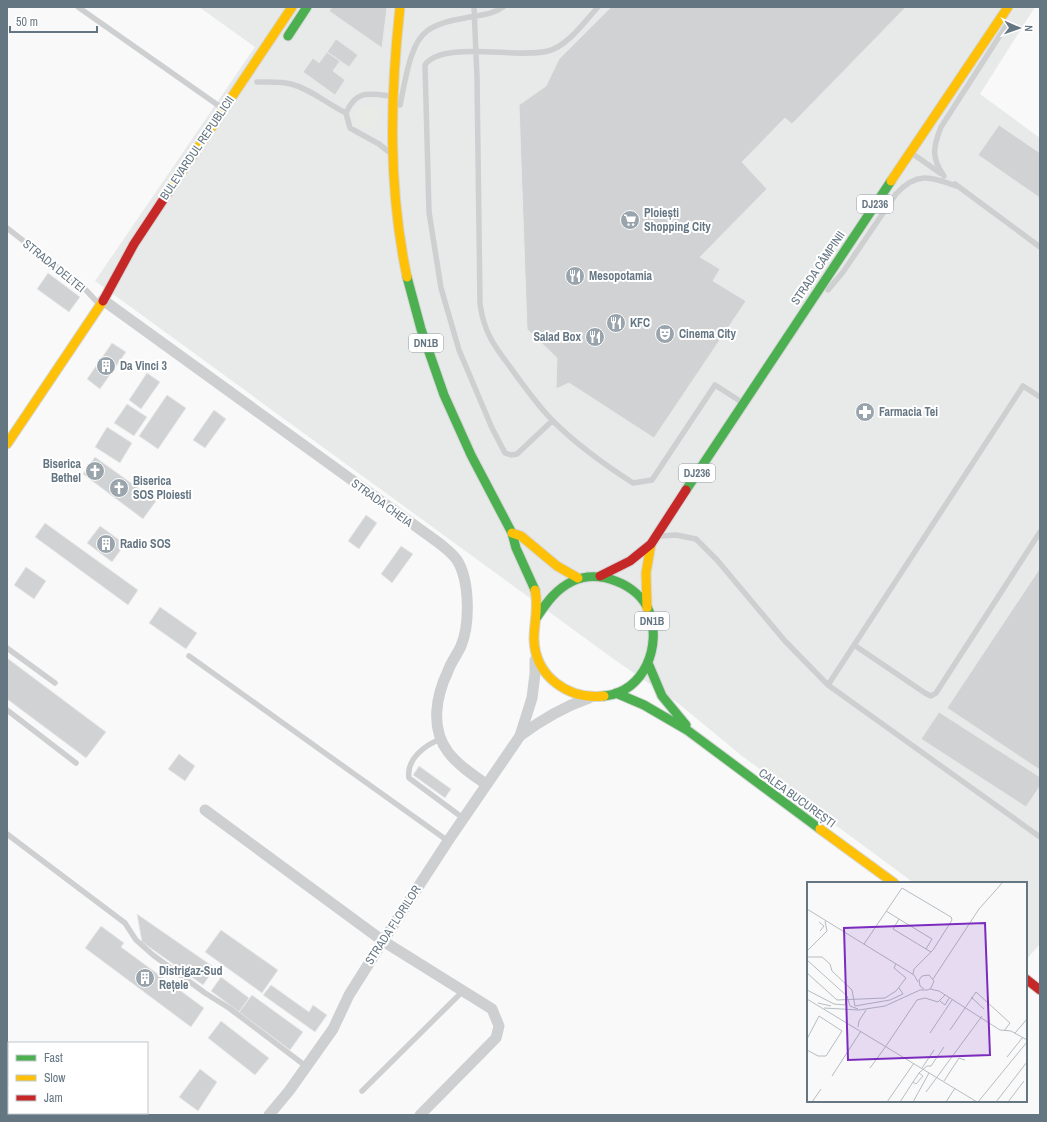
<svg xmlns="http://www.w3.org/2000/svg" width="1047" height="1122" font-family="'Archivo Narrow',sans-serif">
<rect width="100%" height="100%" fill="#f9f9f9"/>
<path fill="#e8e9e9" d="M199 7H1035L980 94 1040 138V944L1026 960V883H914L742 756 679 704 615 660 95 281 255 47Z"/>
<path fill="#e8ebe6" d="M355 117a12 12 0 1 1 24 0a12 12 0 1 1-24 0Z"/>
<path fill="#d0d2d3" stroke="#e8e8e8" d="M332 7H387L382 48 329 11Z
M611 7H906L792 124 785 118 742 162 767 189 700 257 720 269 713 281 746 301 654 438 569 383 556 389 557 358 527 329 519 105 546 86 559 59Z
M336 39 358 55 349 67 327 52Z
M327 52 340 61 333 71 345 80 335 95 303 72 313 58 319 63Z
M999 125 1040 153V198L978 155Z
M48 273 80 297 69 312 37 289Z
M112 343 126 352 100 389 87 379Z
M147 373 160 382 141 409 129 400Z
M167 395 186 408 158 449 139 436Z
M127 404 147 417 134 436 114 423Z
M214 410 226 419 205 448 193 440Z
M107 427 132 443 120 463 95 447Z
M95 457 156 501 143 519 83 474Z
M366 515 377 523 359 549 348 541Z
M45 523 138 590 128 605 35 537Z
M100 526 125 544 112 562 87 543Z
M401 546 413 554 392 583 381 574Z
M26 567 46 581 34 599 14 585Z
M1040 568V770L947 708Z
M160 607 197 633 186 649 149 623Z
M7 658 106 732 86 758 7 699Z
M939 712 1040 777V786L1026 807 921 739Z
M179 754 195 766 185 781 168 769Z
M419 766 451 789 445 798 413 775Z
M137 914 215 968 203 985 142 942Z
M101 926 124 943 121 947 204 1008 191 1027 85 948Z
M221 930 278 970 262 993 205 952Z
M221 977 249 998 239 1012 211 991Z
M271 985 309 1012 313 1005 327 1015 315 1032 263 995Z
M252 995 303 1032 290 1050 239 1012Z
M221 1021 269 1058 255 1075 208 1038Z
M200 1069 217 1082 198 1111 179 1097Z"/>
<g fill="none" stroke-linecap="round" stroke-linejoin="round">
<g stroke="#d5d6d7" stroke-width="11">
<path id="fast" d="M288 36 307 7
M407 277 421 329 444 395 471 455 512 533 516 548 535 590
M686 490 891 181
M537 617C547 602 556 589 573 581 599 569 638 584 649 611 662 645 645 692 604 696
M648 663 662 696 686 725
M616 693 644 705 687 730 820 829"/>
</g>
<g stroke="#d5d6d7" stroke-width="11">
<path id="slow" d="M400 7C390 98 388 187 407 277
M891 181 1008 7
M169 191 292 7
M7 444 103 301
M512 533 521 536 557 566 578 578
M535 590C539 606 534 623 534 639 535 677 569 700 604 696
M647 608 646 573 651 544
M820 829 894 883"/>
</g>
<g stroke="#d5d6d7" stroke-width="11">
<path id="jam" d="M103 301 134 244 169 191
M600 576 630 561 651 544 686 490
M1026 979 1040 990"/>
</g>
<path stroke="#cecfd0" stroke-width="5.5" d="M78 7 222 108
M474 7 477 77 480 304C484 334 496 348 513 371 526 389 538 406 553 421 577 445 605 465 633 483L652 480 715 385 740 401
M257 82C268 82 281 81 291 84 311 89 327 104 346 113
M400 105C405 84 409 44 427 31 437 23 453 20 465 18 478 15 492 15 503 7
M389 152 379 144 350 128 346 113C356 90 368 93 390 96
M913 154 940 173
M944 176C931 158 933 147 941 127L1006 26
M955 184 1040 247
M7 228 84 288 98 303
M828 290 843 272 896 194C916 172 930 176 956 186
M552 421 517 454 511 455 505 453 492 428 459 350 441 288 429 212 425 65C442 40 519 59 548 51 568 46 585 21 598 7
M661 536 676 535 696 539 717 560 785 641 828 685 1040 837
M854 645 925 693 931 696 936 693 1040 532
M7 648 55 683
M189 656 448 841
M828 685 1023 386 1040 397
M7 710 76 763
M441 739C425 745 406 759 409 778L463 818
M7 834 125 923 136 940 153 955 205 993 229 1008 307 1067
M362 1091 463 991"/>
<path stroke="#cecfd0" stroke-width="11" d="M103 300 439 543C445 548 452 553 457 560 470 581 470 624 461 646 457 655 451 662 448 671 436 696 430 728 448 752 458 765 473 775 486 784
M520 736C541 720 563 707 589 698
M205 810 383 941 492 1009 499 1026 496 1038 420 1115
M269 1115 289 1091 333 1029 349 995 383 941 448 841 520 736 532 698 535 674V660"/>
<use href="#fast" stroke="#4caf50" stroke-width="9"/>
<use href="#slow" stroke="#ffc107" stroke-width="9"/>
<use href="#jam" stroke="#c62828" stroke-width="9"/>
</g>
<defs>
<g id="supermarket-disc" transform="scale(1)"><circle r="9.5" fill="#99a4ac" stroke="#fff"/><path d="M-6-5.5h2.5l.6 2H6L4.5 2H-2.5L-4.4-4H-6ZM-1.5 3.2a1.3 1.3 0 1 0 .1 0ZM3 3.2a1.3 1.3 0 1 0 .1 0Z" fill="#fff"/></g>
<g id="restaurant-disc" transform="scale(1)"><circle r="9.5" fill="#99a4ac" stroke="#fff"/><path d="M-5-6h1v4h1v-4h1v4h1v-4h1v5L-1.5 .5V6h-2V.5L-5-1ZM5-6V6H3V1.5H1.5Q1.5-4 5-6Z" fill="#fff"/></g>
<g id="theatre-disc" transform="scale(1)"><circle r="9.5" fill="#99a4ac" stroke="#fff"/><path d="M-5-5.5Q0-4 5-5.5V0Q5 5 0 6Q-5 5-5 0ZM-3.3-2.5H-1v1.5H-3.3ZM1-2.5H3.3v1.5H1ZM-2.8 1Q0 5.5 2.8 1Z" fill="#fff"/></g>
<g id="building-disc" transform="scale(1)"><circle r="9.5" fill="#99a4ac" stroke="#fff"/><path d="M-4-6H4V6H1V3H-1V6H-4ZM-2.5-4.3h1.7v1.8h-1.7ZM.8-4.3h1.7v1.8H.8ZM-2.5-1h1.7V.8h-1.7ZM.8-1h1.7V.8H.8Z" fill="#fff"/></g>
<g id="pharmacy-disc" transform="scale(1)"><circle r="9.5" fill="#99a4ac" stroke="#fff"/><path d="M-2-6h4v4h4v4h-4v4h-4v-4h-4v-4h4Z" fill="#fff"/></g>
<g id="church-disc" transform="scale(1)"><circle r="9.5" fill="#99a4ac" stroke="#fff"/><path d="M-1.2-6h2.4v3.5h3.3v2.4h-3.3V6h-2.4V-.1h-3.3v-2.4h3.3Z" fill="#fff"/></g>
</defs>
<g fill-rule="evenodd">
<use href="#supermarket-disc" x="630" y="220"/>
<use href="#restaurant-disc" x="575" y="276"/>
<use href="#restaurant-disc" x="616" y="323"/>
<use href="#theatre-disc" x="665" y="334"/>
<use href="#restaurant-disc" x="595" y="337"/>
<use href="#building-disc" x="106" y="366"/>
<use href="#pharmacy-disc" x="865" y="412"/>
<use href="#church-disc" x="95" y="471"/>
<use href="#church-disc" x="119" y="488"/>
<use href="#building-disc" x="106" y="544"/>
<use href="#building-disc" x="145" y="978"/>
</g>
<g text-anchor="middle" stroke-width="4" stroke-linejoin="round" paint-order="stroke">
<g fill="#fff" stroke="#939fa8" stroke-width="1">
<rect x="857" y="195" width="36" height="18" rx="3"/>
<rect x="409" y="334" width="34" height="18" rx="3"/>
<rect x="679" y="464" width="36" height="18" rx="3"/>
<rect x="635" y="612" width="34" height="18" rx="3"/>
</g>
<g font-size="11" font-weight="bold" fill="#657683">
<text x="875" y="208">DJ236</text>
<text x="426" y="347">DN1B</text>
<text x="697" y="477">DJ236</text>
<text x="652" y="625">DN1B</text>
</g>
<g font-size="12" fill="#657683" stroke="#fff">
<text transform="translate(197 148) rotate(-56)" y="4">BULEVARDUL REPUBLICII</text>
<text transform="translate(54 266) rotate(39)" y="4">STRADA DELTEI</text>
<text transform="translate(818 268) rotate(-56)" y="4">STRADA CÂMPINII</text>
<text transform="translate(382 503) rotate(36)" y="4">STRADA CHEIA</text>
<text transform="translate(797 798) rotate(36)" y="4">CALEA BUCUREȘTI</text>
<text transform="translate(393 925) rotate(-57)" y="4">STRADA FLORILOR</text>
</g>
<g font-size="12" font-weight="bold" fill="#657683" stroke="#fff" text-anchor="start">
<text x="644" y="217">Ploiești<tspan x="644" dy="14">Shopping City</tspan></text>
<text x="589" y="280">Mesopotamia</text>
<text x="630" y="327">KFC</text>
<text x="679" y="338">Cinema City</text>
<text x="581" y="341" text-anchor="end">Salad Box</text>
<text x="120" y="370">Da Vinci 3</text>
<text x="879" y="416">Farmacia Tei</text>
<text x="81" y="468" text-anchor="end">Biserica<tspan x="81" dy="14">Bethel</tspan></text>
<text x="133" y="485">Biserica<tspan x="133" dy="14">SOS Ploiesti</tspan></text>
<text x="120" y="548">Radio SOS</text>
<text x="159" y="975">Distrigaz-Sud<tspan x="159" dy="14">Rețele</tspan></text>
</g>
</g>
<g transform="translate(807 882)">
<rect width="220" height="220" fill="#f9f9f9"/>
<path fill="none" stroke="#b5bdc3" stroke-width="1" d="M0 27 107 93 111 100M79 29 92 37 86 47 124 70M92 37 125 57 119 67M12 40 17 44 13 49M57 62 95 6 144 35 145 38 126 68 107 87 106 92M0 69 20 49 18 39M0 75H15L23 82 25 89 45 108 48 124 83 118 96 112 92 106M0 78 40 114 43 124 51 127M0 91 30 118 78 116 89 109 99 96 87 86 89 82M126 97 172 27 196 0M123 107 132 109 193 148 204 149 220 158M0 108 27 122 38 123 39 118M164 115 177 127M0 117 170 220M133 119 138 123 142 116M11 121 24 124M17 126 52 128 78 124 113 108H121L124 106 127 99 122 93 115 94 112 98 113 104 117 107M51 145 52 139 59 128M143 148 169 110 203 141 197 149M123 151 145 118M208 151 220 137M0 157 12 134 35 149 19 174H11L0 168M79 164 110 118 118 116 131 120 138 113M200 175 216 155M63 186 79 164M115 186 127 168M112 191 116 194 109 202 106 200 112 191 113 190 120 184H124L137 165M25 194 54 149M137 199 152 176 158 178M119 210 175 134M5 220 14 207M80 220 107 181M93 220 106 200M106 220 122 191M139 220 148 206M171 220 220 160M189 220 220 180M201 220 217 199"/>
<path fill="#7b2cbf" fill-opacity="0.15" stroke="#7b2cbf" stroke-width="2" d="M178 41 183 173 41 178 37 46Z"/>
<rect width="220" height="220" fill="none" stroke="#657683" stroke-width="2"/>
</g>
<rect width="1047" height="1122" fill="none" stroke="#657683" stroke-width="16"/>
<rect x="8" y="1042" width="140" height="72" fill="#ffffff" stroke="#c1c8cd"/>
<rect x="16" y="1055" width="20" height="6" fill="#4caf50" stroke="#c1c8cd"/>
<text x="44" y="1062" font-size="12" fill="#657683">Fast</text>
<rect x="16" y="1075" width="20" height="6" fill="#ffc107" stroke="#c1c8cd"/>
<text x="44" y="1082" font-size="12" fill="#657683">Slow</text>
<rect x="16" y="1095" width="20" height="6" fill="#c62828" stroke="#c1c8cd"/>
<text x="44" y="1102" font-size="12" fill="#657683">Jam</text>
<g transform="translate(1019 28) rotate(92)" stroke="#ffffff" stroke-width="3" paint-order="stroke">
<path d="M0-3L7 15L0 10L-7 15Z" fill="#657683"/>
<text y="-6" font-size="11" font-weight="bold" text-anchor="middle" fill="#657683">N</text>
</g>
<path d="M10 26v6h87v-6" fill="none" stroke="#657683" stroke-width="2"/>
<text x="16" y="26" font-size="12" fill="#657683" stroke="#ffffff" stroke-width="3" paint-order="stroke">50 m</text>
</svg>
